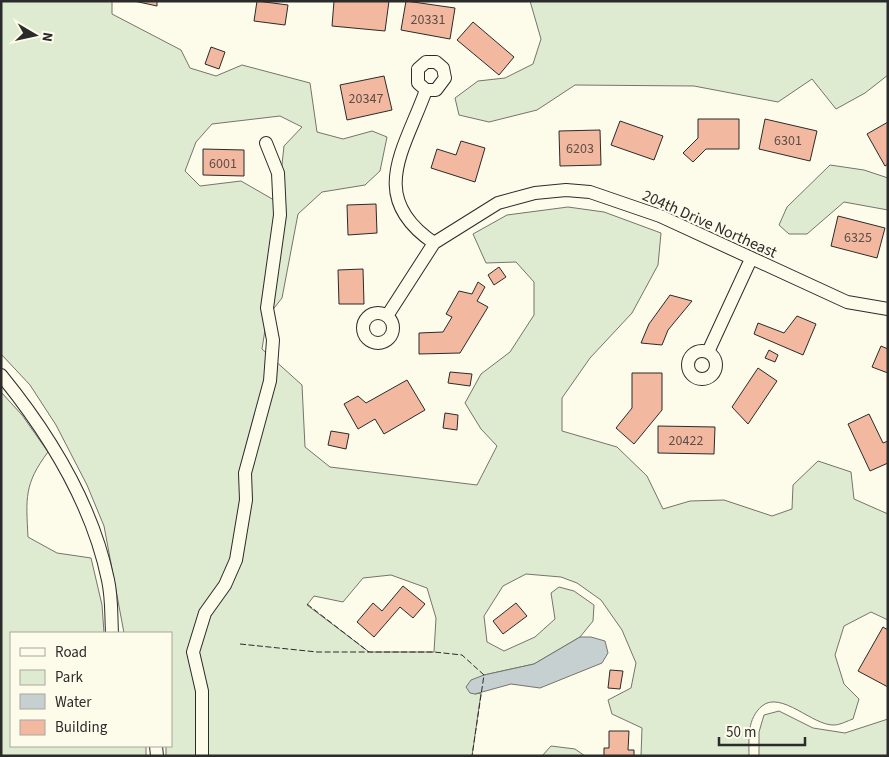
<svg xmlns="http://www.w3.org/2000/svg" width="889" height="757" font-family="'Source Sans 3',sans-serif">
<rect width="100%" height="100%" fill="#fdfbea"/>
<path fill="#deebd1" stroke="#74746e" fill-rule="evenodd" d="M1 1H112V14L181 50 190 68 216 76 242 65 310 83 317 132 343 139 372 131 387 137 380 171 365 185 322 192 298 214 282 298 267 317 262 349 302 385 305 447 330 467 477 485 497 446 481 429 465 403 481 374 510 352 534 315V282L516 262 486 263 473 234 507 215 568 207 604 212 661 233 658 265 632 313 590 358 562 398V431L617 447 647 476 663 509 690 501 724 500 772 516 792 509 793 485 818 461 851 472 854 499 888 514V620L871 612 844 626 835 655 844 684 859 699 853 719C847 721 840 725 834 725 813 726 781 690 762 706 747 719 749 737 749 756H641L642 728 612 714 608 700 631 688 636 663 622 630 601 600 577 583 561 577 526 574 503 586 484 616 487 642 504 651 535 637 555 619 551 593 559 587 574 591 594 605 593 621 580 637 534 664 484 675 475 694 481 693 472 756H166V746H171V633H124L104 526 87 485 56 425 30 385 1 354ZM280 116 302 127 284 146 280 183 274 200 241 181 200 186 185 171 196 142 212 124ZM391 575 427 588 436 618 434 652H369L307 605 314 596 343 602 363 578Z
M530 1H888V75L865 93 836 109 812 79 778 102 694 86 575 85 537 110 489 122 459 115 455 98 478 81 505 78 533 64 541 39Z
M830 165 864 170 888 178V210L844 202 807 234H789L779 225 787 207Z
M1 392 22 415 48 452C24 484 26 498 28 537L57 553 91 558 102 605 104 633H11V746H146V756H1Z
M779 711 813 728 845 733 888 719V756H759V732L764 715Z
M551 746 575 749 585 756H542Z"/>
<path fill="#c7d0d0" stroke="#74746e" d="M580 637H591L605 641 608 653 602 663 540 688 511 684 475 694 470 693 466 687 471 680 484 675 534 664Z"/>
<path fill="#f2b8a0" stroke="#2b2b2b" d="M134 1H157V6Z
M257 1 288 5 285 25 254 21Z
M334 1H389L385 31 332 26Z
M406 1 455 8 450 39 401 30Z
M473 22 514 57 499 75 457 40Z
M211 47 225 52 219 69 205 64Z
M384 76 392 110 347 120 340 85Z
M698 119H739V149H706L693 162 683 153 698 138Z
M765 119 817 131 810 161 759 149Z
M620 121 663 136 654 160 611 145Z
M888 122V164L885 166 867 134Z
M600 130 601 165 560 166 559 131Z
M461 141 485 148 475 182 431 168 437 149 456 155Z
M203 149 244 150V176L203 175Z
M376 204 377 233 348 235 347 205Z
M838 216 885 228 877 258 831 246Z
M499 267 506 277 494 285 488 275Z
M363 269 364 304H339L338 270Z
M478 282 485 287 477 301 488 307 460 353 419 354V333L443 332 452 317 446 314 459 291 472 294Z
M670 295 692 301 668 330 662 345 641 343 649 324Z
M797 316 816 324 803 355 754 334 758 323 784 333Z
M881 346 888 349V373L872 367Z
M769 350 778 355 775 362 765 358Z
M758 368 777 381 748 424 732 407Z
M450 372 472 374 470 386 448 383Z
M632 373H662V410L634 444 616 428 632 408Z
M407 380 425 410 384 434 375 419 358 429 344 404 358 396 366 403Z
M445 413 458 415 457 430 443 428Z
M869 414 883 443 888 441V463L870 471 848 424Z
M658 426 715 427 714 454 658 453Z
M331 431 349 434 346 449 328 445Z
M403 586 425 604 413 618 400 607 374 637 357 622 373 603 382 611Z
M516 603 527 616 503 634 493 621Z
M883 627 888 630V687L858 671Z
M610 670 623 671 620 689 608 688Z
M609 731H629L628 750H634V756H604V748H609Z"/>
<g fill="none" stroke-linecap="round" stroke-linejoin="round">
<g stroke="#2b2b2b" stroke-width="14">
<path id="minor" d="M426 90 418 83V69L426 62H436L443 68 445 78 436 90H426C405 149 366 197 434 243
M363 328a15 15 0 1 1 30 0a15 15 0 1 1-30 0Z
M387 316 434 243 498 203 535 193 566 190 590 192 660 216 847 302 888 309
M688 365a14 14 0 1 1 28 0a14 14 0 1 1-28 0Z
M708 352 751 259
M1 375C50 435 92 503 108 580 112 598 111 615 112 633
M156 746 157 756
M202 756V691L193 652 205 613 225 585 236 560 246 500 245 473 270 381 273 340 267 308 280 215 278 173 266 143"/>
</g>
<use href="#minor" stroke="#fdfbea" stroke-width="12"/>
<path stroke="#2b2b2b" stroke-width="1" stroke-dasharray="6 2.5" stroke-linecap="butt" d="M307 604 369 652H434L462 655 484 675 472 756
M240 644 317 652H369"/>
</g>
<g text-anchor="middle" stroke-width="4" stroke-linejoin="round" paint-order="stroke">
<g font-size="14" fill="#5d4e48">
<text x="428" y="24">20331</text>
<text x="366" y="103">20347</text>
<text x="788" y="145">6301</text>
<text x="580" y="153">6203</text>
<text x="223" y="168">6001</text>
<text x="858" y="242">6325</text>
<text x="686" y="445">20422</text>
</g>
<g font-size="16" fill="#2b2b2b" stroke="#fdfbea">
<text transform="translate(710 223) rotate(24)" y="6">204th Drive Northeast</text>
</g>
</g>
<rect width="889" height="757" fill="none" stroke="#2b2b2b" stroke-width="5"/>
<rect x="10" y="632" width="162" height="115" fill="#fdfbea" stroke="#a9a89e"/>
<rect x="20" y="648" width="25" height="8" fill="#fdfbea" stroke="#a9a89e"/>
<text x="55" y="657" font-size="15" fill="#2b2b2b">Road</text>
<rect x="20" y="670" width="25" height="15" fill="#deebd1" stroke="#a9a89e"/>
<text x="55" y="682" font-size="15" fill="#2b2b2b">Park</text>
<rect x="20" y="694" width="25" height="15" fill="#c7d0d0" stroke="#a9a89e"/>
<text x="55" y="707" font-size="15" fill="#2b2b2b">Water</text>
<rect x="20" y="720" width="25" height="15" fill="#f2b8a0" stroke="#a9a89e"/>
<text x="55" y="732" font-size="15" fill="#2b2b2b">Building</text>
<g transform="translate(35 35) rotate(99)" stroke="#fdfbea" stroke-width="4" paint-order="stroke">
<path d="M0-4L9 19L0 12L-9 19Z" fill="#2b2b2b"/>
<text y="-8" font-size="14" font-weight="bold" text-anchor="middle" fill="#2b2b2b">N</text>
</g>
<path d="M719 737v8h86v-8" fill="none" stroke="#2b2b2b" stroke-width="2.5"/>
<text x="726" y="737" font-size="15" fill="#2b2b2b" stroke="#fdfbea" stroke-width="4" paint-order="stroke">50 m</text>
</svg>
